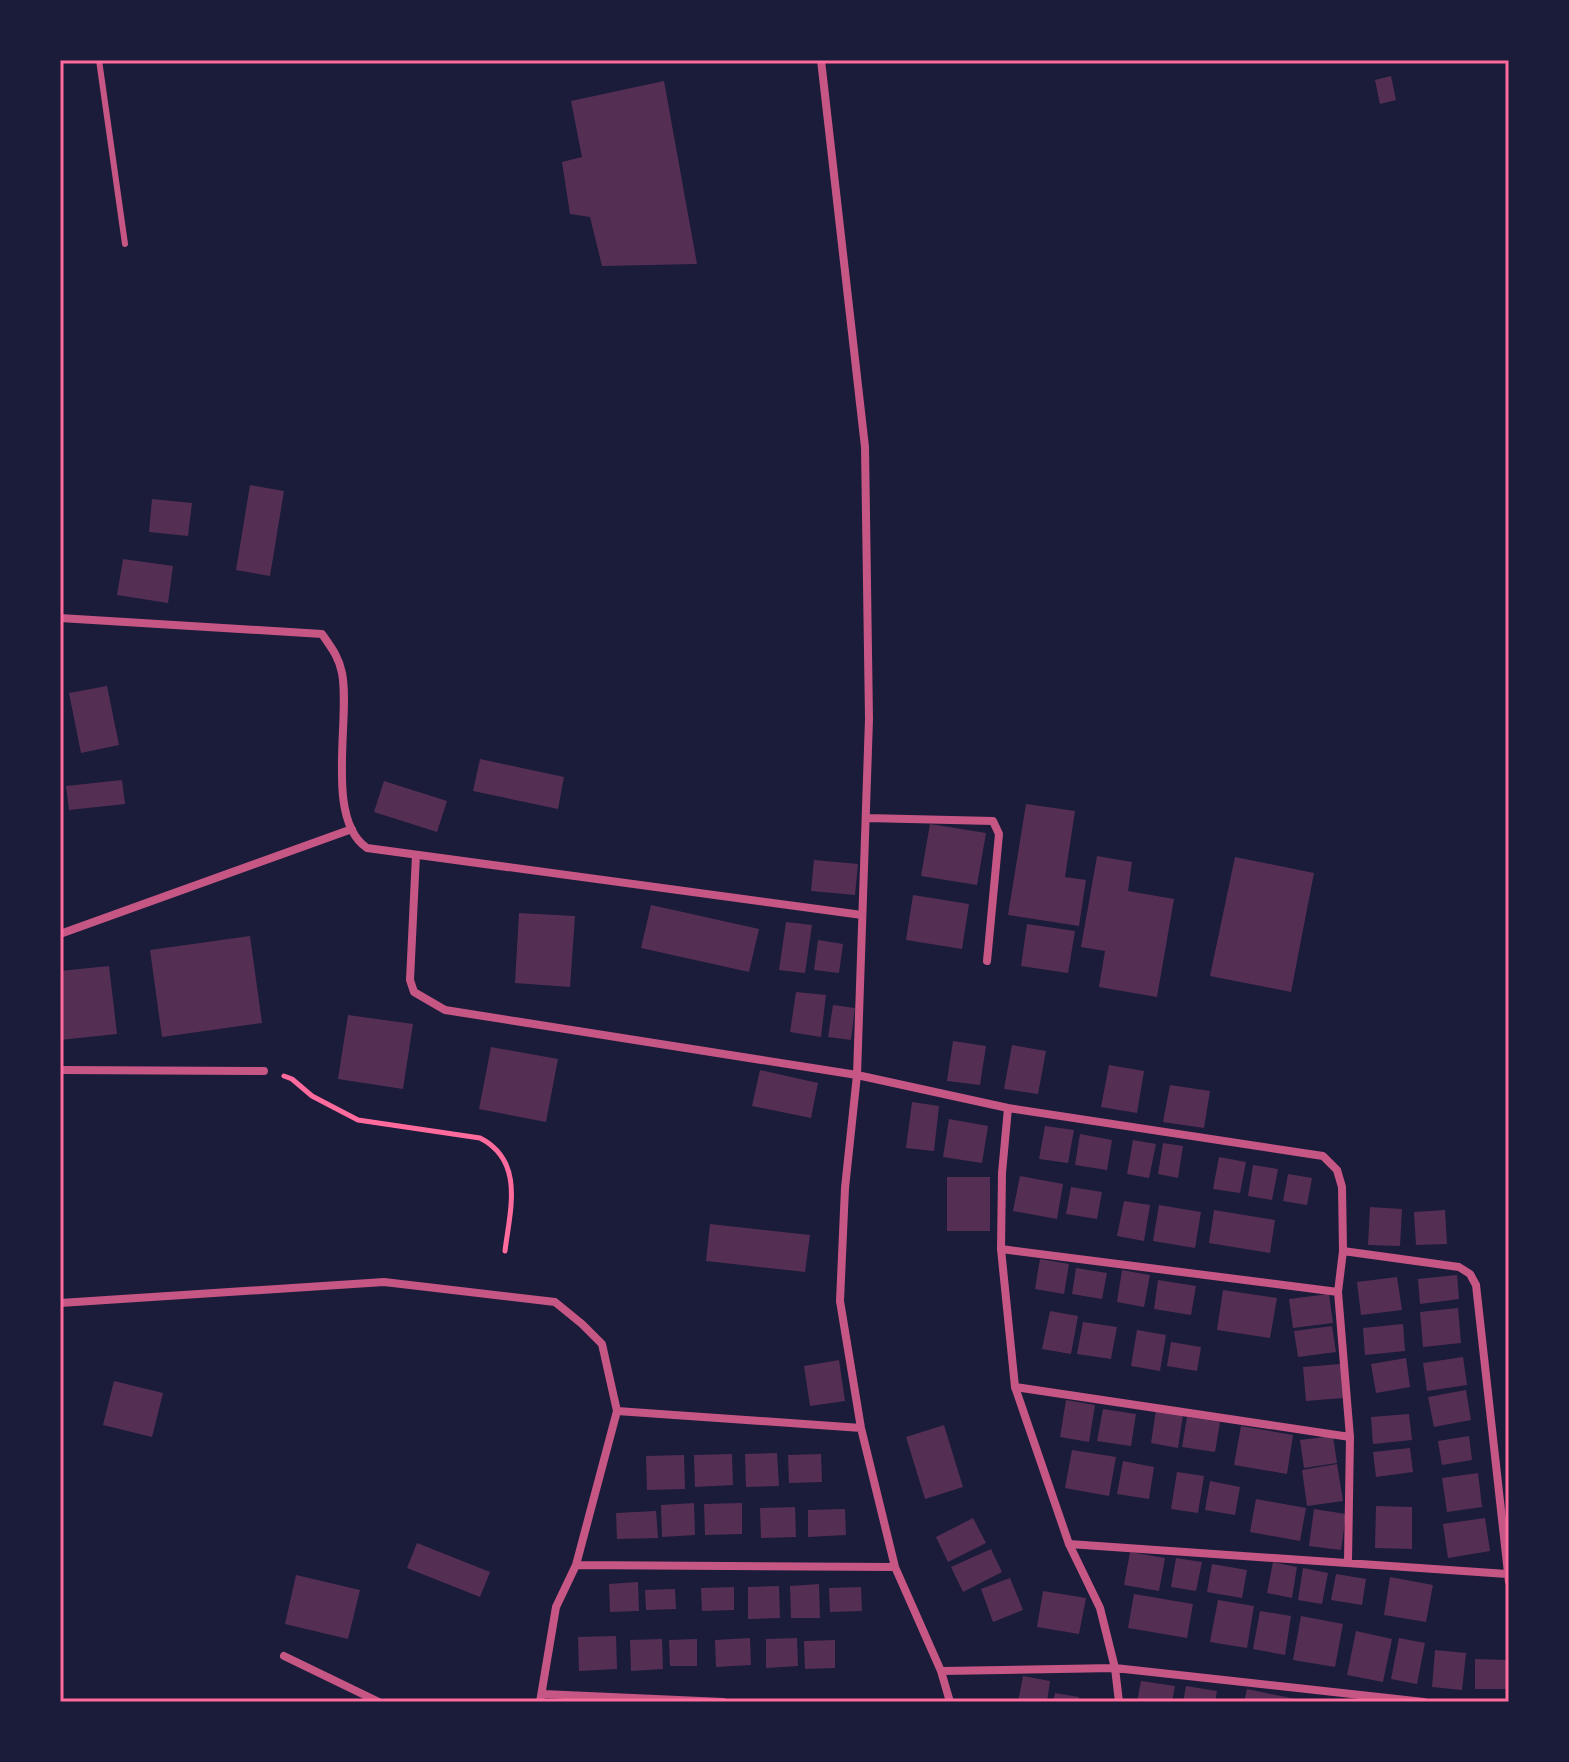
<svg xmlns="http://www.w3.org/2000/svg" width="1569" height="1762" font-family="Manrope,sans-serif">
<rect width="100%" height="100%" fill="#1b1b3a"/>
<path fill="#542f53" d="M1391 76 1396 100 1380 104 1375 80Z
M664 81 697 264 602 266 590 217 570 214 562 162 582 157 571 101Z
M250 485 284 491 270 576 236 570Z
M152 499 192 503 188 536 149 532Z
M123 559 173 566 168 603 117 595Z
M107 686 119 745 81 753 69 693Z
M480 759 564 777 558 809 473 791Z
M122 780 125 804 69 810 66 786Z
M384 781 447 801 437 832 374 812Z
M1026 804 1075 811 1065 877 1086 880 1079 926 1008 915Z
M930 824 986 833 977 885 921 876Z
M1097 856 1132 862 1128 891 1174 899 1157 997 1099 987 1105 951 1081 947Z
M1235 857 1314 873 1291 992 1210 976Z
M814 860 858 864 855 895 811 891Z
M913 895 969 904 962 949 906 940Z
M651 905 759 929 749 972 641 948Z
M519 913 575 916 570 987 515 983Z
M786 922 812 925 805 973 779 970Z
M1027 924 1075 931 1068 973 1021 966Z
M250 936 262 1023 162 1037 150 950Z
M818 940 843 944 839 973 814 970Z
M109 966 117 1034 60 1040V971Z
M796 992 826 995 821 1037 790 1032Z
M833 1005 855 1008 851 1040 828 1037Z
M348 1015 413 1024 403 1089 338 1079Z
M953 1041 986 1046 980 1085 947 1081Z
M1012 1045 1046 1051 1038 1094 1004 1089Z
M491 1047 558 1059 546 1122 479 1109Z
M1109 1065 1144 1071 1137 1113 1101 1107Z
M760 1070 818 1083 811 1118 752 1106Z
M1170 1085 1210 1091 1204 1128 1163 1122Z
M912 1102 939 1106 934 1151 906 1148Z
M949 1119 988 1126 982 1163 943 1157Z
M1045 1126 1074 1130 1068 1163 1039 1159Z
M1080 1134 1112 1140 1107 1170 1075 1165Z
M1133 1140 1156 1144 1149 1178 1127 1174Z
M1163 1143 1183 1146 1178 1178 1158 1174Z
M1219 1157 1246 1162 1240 1193 1213 1189Z
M1253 1165 1278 1169 1272 1200 1248 1196Z
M1288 1174 1312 1178 1307 1205 1283 1201Z
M1020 1176 1063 1184 1057 1219 1013 1211Z
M947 1177H990V1231H947Z
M1071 1187 1102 1192 1097 1219 1066 1214Z
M1124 1201 1150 1205 1144 1241 1117 1236Z
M1159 1205 1201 1212 1195 1248 1153 1241Z
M1370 1207 1402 1209 1400 1246 1368 1245Z
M1214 1210 1275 1220 1270 1253 1209 1243Z
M1445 1210 1447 1244 1416 1245 1414 1212Z
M710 1224 810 1235 805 1272 706 1261Z
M1040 1259 1069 1264 1064 1294 1035 1289Z
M1076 1268 1107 1273 1102 1299 1072 1294Z
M1122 1270 1150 1275 1144 1307 1117 1302Z
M1457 1275 1459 1299 1420 1304 1418 1279Z
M1397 1277 1402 1310 1361 1315 1357 1282Z
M1158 1280 1196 1286 1191 1315 1154 1309Z
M1223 1290 1277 1298 1270 1338 1217 1330Z
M1329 1294 1333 1323 1293 1328 1289 1299Z
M1458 1308 1461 1343 1423 1347 1420 1312Z
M1050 1311 1078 1316 1071 1354 1042 1349Z
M1083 1322 1117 1327 1111 1359 1077 1354Z
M1403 1324 1405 1351 1365 1355 1363 1328Z
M1332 1326 1336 1352 1298 1357 1294 1331Z
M1137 1330 1166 1335 1160 1371 1131 1366Z
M1171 1342 1201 1347 1197 1371 1167 1366Z
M1463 1357 1467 1385 1427 1391 1423 1363Z
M1406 1358 1410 1387 1376 1393 1371 1364Z
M839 1360 845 1401 810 1406 804 1366Z
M1341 1364 1343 1398 1306 1401 1303 1367Z
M114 1381 163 1393 152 1437 103 1425Z
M1466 1390 1471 1420 1434 1427 1428 1397Z
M1066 1400 1095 1405 1089 1442 1060 1437Z
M1103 1409 1136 1414 1131 1446 1097 1441Z
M1156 1410 1183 1415 1178 1448 1151 1443Z
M1409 1414 1412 1440 1373 1444 1371 1417Z
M1187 1417 1220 1422 1215 1452 1182 1447Z
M944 1425 963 1487 925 1499 906 1437Z
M1241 1426 1293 1435 1287 1474 1234 1465Z
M1333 1436 1337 1463 1304 1468 1300 1440Z
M1469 1436 1472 1460 1442 1465 1438 1441Z
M1410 1448 1413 1472 1376 1477 1373 1452Z
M1072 1450 1116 1457 1109 1496 1065 1488Z
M777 1453 779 1486 746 1487 745 1454Z
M732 1454 733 1485 695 1487 694 1455Z
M821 1454 822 1482 789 1483 788 1455Z
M684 1455 685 1489 647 1490 646 1456Z
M1123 1461 1154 1467 1149 1499 1117 1494Z
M1337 1464 1343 1501 1307 1506 1302 1470Z
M1177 1472 1204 1476 1198 1513 1171 1509Z
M1478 1473 1482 1507 1447 1512 1442 1478Z
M1210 1481 1240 1487 1235 1515 1205 1510Z
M1256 1499 1306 1508 1300 1541 1250 1532Z
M694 1503 695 1535 662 1537 661 1505Z
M742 1503V1534L705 1535 704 1504Z
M1376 1506 1412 1507V1549L1375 1548Z
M795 1507 796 1537 761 1538 760 1508Z
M845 1509 846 1535 808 1537V1510Z
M1314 1509 1346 1514 1341 1550 1309 1546Z
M656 1511 658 1538 617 1539 616 1513Z
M973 1518 986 1543 948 1562 936 1537Z
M1485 1518 1490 1551 1448 1558 1443 1524Z
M417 1543 490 1572 480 1597 407 1568Z
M991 1549 1002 1572 963 1592 951 1567Z
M1130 1552 1165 1558 1159 1591 1124 1585Z
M1176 1558 1202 1562 1196 1591 1171 1587Z
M1273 1562 1297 1567 1292 1598 1267 1593Z
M1212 1564 1247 1570 1242 1598 1207 1592Z
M1303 1568 1328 1573 1322 1604 1298 1600Z
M1336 1574 1366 1579 1362 1605 1331 1600Z
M296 1575 360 1590 348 1639 285 1624Z
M1390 1577 1433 1585 1426 1622 1384 1615Z
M1010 1578 1023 1610 993 1622 981 1589Z
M638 1582 639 1611 610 1612 609 1584Z
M819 1584 820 1618H791L790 1586Z
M779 1586 780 1618 748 1619V1587Z
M734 1587V1610L702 1611 701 1588Z
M861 1587 862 1611 830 1612 829 1588Z
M675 1589 676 1609 646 1610 645 1590Z
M1043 1591 1086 1598 1079 1634 1037 1627Z
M1134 1594 1193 1604 1187 1638 1128 1628Z
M1218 1600 1254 1606 1247 1648 1210 1642Z
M1260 1611 1291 1616 1285 1655 1253 1649Z
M1301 1616 1343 1624 1335 1667 1293 1660Z
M1356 1631 1392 1639 1383 1682 1347 1675Z
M616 1636 617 1669 579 1671 578 1637Z
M750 1638 751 1665 716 1667 715 1640Z
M797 1638 798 1666 766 1668V1639Z
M1399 1638 1425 1643 1417 1684 1391 1679Z
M662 1639 663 1669 631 1671 630 1640Z
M697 1639V1666H670L669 1640Z
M835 1640V1668L805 1669 804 1641Z
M1435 1650 1466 1653 1462 1690 1432 1687Z
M1475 1659 1509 1660V1689H1475Z
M1023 1676 1050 1681 1047 1702H1018Z
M1141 1681 1175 1686 1172 1702H1137Z
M1186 1686 1217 1691 1215 1702H1183Z
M1247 1689 1305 1701V1702H1244Z
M1055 1693 1079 1697 1078 1702H1053Z"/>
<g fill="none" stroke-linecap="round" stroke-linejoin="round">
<path stroke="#ff6b9d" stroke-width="5" d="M284 1076 292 1079 312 1096 358 1120 480 1138C525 1161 510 1210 505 1251"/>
<path stroke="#c65784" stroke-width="6" d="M99 60 125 244"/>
<path stroke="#c65784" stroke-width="8" d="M821 60 865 447 869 719 857 1075 845 1188 840 1301 861 1428 895 1567 941 1671 950 1702
M60 618 322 634C331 647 339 657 342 673 351 718 324 819 367 848L862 915
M866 818 993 821 999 834 987 961
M416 855 410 980 414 992 445 1010 857 1075 1008 1108 1323 1156 1337 1170 1342 1187 1343 1251 1338 1292 1350 1437 1348 1561
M60 934 352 829
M60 1070 264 1071
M1008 1108 1002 1173 1001 1249 1015 1387 1069 1544 1100 1608 1115 1668 1119 1702
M1001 1249 1338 1292
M1343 1251 1459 1267 1470 1274 1476 1285 1509 1582
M60 1303 384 1282 555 1302 582 1324 602 1344 617 1411 576 1565 556 1607 540 1702
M1015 1387 1350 1437
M617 1411 861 1428
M1069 1544 1507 1574
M576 1565 895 1567
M284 1656 379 1702
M941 1671 1115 1668 1424 1702
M543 1694 723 1702"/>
</g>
<rect width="1569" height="1762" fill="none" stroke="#1b1b3a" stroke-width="124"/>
<rect x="62" y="62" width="1445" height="1638" fill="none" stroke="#ff6b9d" stroke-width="3"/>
</svg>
